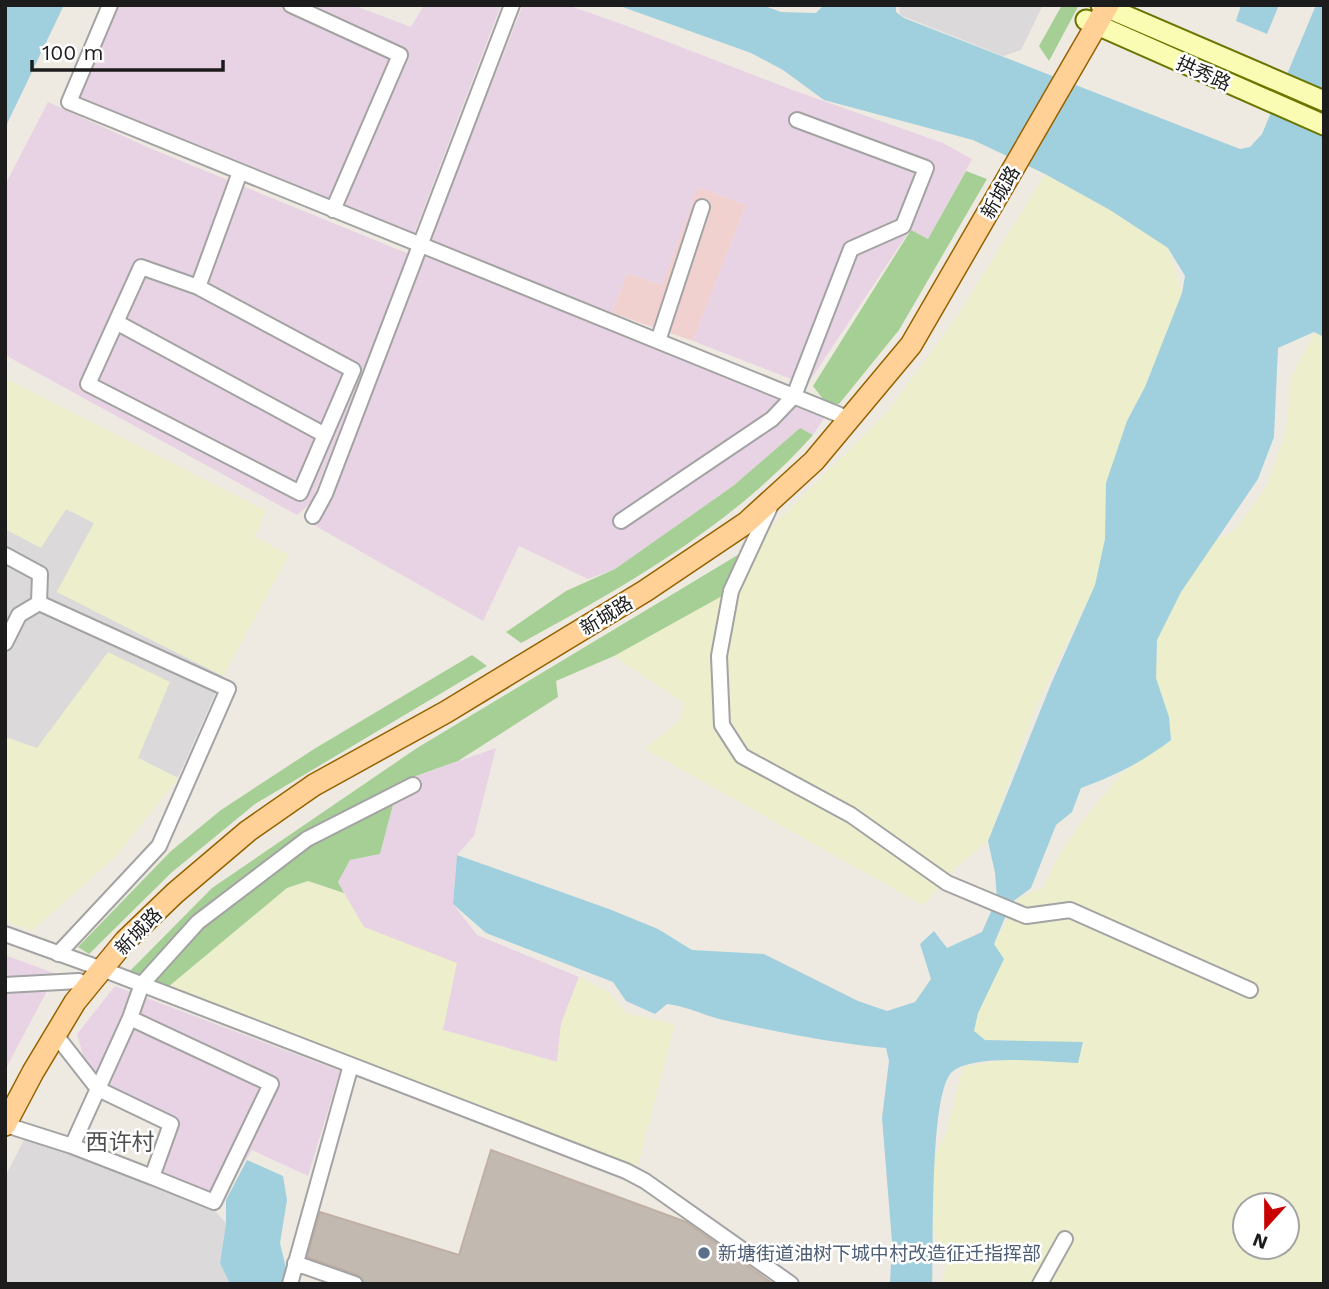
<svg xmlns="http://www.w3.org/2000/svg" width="1329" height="1289" font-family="'Work Sans','Noto Sans SC',sans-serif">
<rect width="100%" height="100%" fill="#eeeae2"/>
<path fill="#dbd9d9" d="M899 5H1043L1021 50 1003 56 900 15Z
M66 509 94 523 57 592 223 676 178 778 138 758 36 748 5 737V529L40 547Z
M28 1132 152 1177 214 1210 226 1223 220 1263 230 1284H5V1177Z"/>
<path fill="#f0d1d0" d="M698 187 746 205 693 341 612 313 627 273 662 285Z"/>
<path fill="#e8d3e4" d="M107 5H353L411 27 424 5H501L414 234 192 142 188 151 69 102Z
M523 5H567L619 23 790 89 943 143 972 159 928 239 910 230 807 385 693 341 746 205 698 187 662 285 627 273 612 313 518 280 429 242Z
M48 102 147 147 409 254 311 503 297 515 5 355V185Z
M423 254 603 326 824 418 813 435 800 428 733 486 615 569 588 579 519 546 483 621 314 525 349 449Z
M496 748 474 836 457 855 453 904 477 935 579 977 561 1024 557 1062 443 1030 439 959 363 927 338 882 350 860 380 854 399 782Z
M5 955 56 974 5 1070Z
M115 986 340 1071 308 1176 252 1150 214 1210 152 1177 178 1125 89 1076 77 1034Z"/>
<path fill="#eceecc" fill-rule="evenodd" d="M1045 174 1110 210 1168 248 1182 293 1145 387 1127 421 1106 483 1105 539 1095 585 1035 709 988 841 956 867 923 905 645 749 680 720 685 704 614 656 731 590 751 547 888 411 958 315Z
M1315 332 1324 337V1284H941L946 1265 935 1238 932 1201 934 1156 946 1134 963 1067 1012 1058 1078 1063 1083 1043 985 1040 973 1031 994 945 1018 898 1043 888 1059 855 1079 825 1122 773 1171 740 1169 717 1156 678 1157 640 1181 592 1213 542 1235 530 1267 486 1286 431 1291 377ZM1245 1205H1287V1247H1245Z
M5 378 266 511 255 537 289 555 223 676 57 592 94 523 66 509 41 548 5 529Z
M108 652 170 682 138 758 178 778 117 855 32 931 5 921V737L37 748Z
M308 881 344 893 364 927 457 963 443 1030 557 1062 561 1024 579 977 609 992 626 1013 675 1024 635 1176 162 992 287 888Z"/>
<path fill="#a6cf95" d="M1062 5H1079L1049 61 1039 46Z
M966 171 987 179 899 330 839 404 826 403 813 386 911 230 928 239Z
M800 428 813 435C733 525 626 586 521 643L506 632 566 591 615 569 733 486Z
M751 547 731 591 614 656 556 681 558 697 458 761 399 782 380 854 350 860 338 882 344 893 308 881 287 888 162 992 124 977 212 888 417 748Z
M472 655 487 666 255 804 171 873 89 954 78 947 171 851 221 810 314 749Z"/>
<path fill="#a0d0de" d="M5 5H64L5 128Z
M617 5H762L781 12 816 13 824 5H896V12L904 18 1240 149 1250 147 1262 134 1316 5H1324V337L1314 332 1278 348 1274 437 1258 479 1181 592 1157 640 1156 678 1169 717 1171 740C1141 763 1116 775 1081 788L1072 812 1056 825 1031 888 1011 903 994 944 1004 959 978 1013 974 1031 985 1040 1083 1042 1078 1063C1049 1062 974 1053 952 1072 929 1093 934 1248 932 1284H890L892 1242 882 1118 889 1061 886 1048C830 1043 773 1031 719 1019 701 1014 685 1006 667 1004L655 1014 626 1001 613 982 486 933 453 904 457 855 609 909 658 929 692 950 764 954 858 1001 887 1011 915 1002 931 979 920 944 934 931 947 948 982 932 997 898 995 873 988 841 1051 684 1095 585 1105 539 1106 483 1127 421 1145 387 1182 293 1185 276 1168 248 1110 210 1045 174 973 140 824 100 783 70 751 53Z
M1241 5H1279L1267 34 1236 21Z
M247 1160 283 1176 287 1200 280 1243 286 1268 281 1284H230L220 1263 226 1223V1200Z"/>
<path fill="#c2b9b1" stroke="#c0b0a4" stroke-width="2" d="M491 1150 686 1222 773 1284H364L358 1275 307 1257 320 1212 459 1255Z"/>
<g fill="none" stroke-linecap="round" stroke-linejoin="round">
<g stroke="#a3a3a3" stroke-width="18">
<path id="minor" d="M110 5 69 102 840 415
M291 5 400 55 333 210
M141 267 198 287 353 370 300 493 88 384Z
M198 287 240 172
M116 322 325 435
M658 341 702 207
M770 507 731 591 719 656 722 725 742 756 851 815 947 883 1026 916 1070 910 1250 990
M313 516 325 494 512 5
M621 521 772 419 794 396 851 249 903 226 926 168 797 120
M5 555 40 574 39 603 228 689 159 846 58 954
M5 643 19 615 39 603
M5 934 102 969 626 1171 645 1181 791 1284
M5 985 79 981
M130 1018 271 1084 214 1202 152 1177
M55 1034 98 1089 171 1124 152 1177 72 1146 130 1018 142 984 198 922 307 839 413 785
M6 1125 72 1146
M295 1263 355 1284
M290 1284 351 1065
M1040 1284 1065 1239"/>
</g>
<g stroke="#6a7601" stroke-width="23">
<path id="secondary" d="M1101 5 1324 101
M1086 20 1324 125"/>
</g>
<g stroke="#956200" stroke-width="24">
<path id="primary" d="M5 1125 33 1072 75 1002 125 941 175 893 248 831 314 785 446 712 645 591 746 523 814 461 911 345 1108 5"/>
</g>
<use href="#minor" stroke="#fff" stroke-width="14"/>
<use href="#secondary" stroke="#f9fcb2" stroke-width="19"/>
<use href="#primary" stroke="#ffd196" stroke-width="21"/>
</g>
<circle fill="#5c6f8a" stroke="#fff" stroke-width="2.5" cx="704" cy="1253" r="7"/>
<g text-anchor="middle" stroke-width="5" stroke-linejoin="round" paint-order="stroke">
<g font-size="19" fill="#1c1c1c" stroke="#fff">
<text transform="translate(1204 73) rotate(24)" y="7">拱秀路</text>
<text transform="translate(1000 192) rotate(-60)" y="7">新城路</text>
<text transform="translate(606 615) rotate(-31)" y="7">新城路</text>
<text transform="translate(138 931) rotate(-46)" y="7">新城路</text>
</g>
<g font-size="19" fill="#4e5e75" stroke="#fff" text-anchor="start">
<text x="718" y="1260">新塘街道油树下城中村改造征迁指挥部</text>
</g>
<g font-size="23" fill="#4f4f4f" stroke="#fff">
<text x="120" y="1150">西许村</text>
</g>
</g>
<rect width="1329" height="1289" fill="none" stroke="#1c1c1c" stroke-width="14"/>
<g transform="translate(1266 1226) rotate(201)"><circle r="33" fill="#ffffff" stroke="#a4a4a4" stroke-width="2"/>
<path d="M0-5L12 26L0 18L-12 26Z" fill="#c90002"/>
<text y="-10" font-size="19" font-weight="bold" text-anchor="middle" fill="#1c1c1c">N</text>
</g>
<path d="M32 60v10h191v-10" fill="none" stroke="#1c1c1c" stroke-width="3.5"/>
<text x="42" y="60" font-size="21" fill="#1c1c1c" stroke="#ffffff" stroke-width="5" paint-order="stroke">100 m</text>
</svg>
